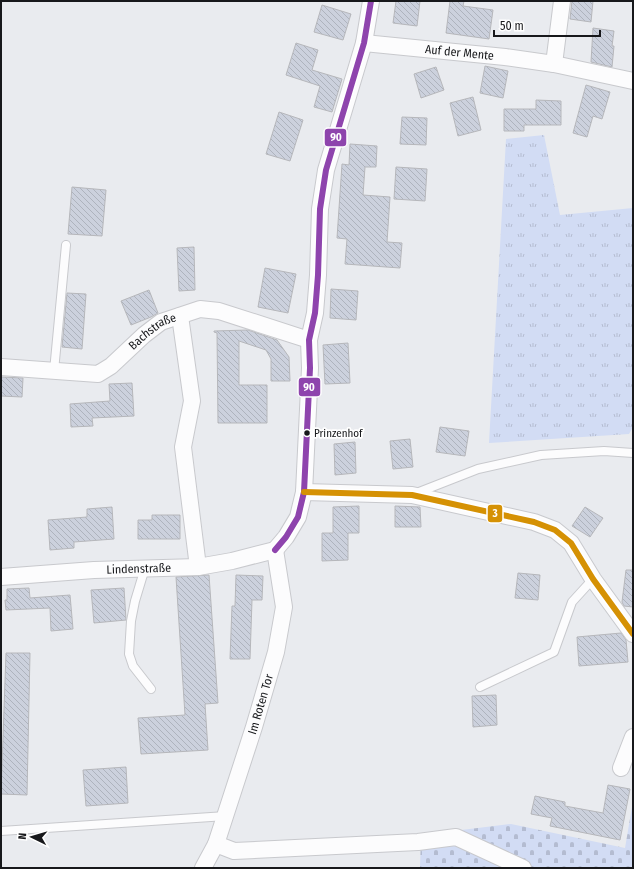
<svg xmlns="http://www.w3.org/2000/svg" width="634" height="869" font-family="'Fira Sans Condensed',sans-serif">
<defs>
<pattern id="grass-tufts" width="24" height="20" patternUnits="userSpaceOnUse"><rect width="24" height="20" fill="#d2dcf4"/><path d="M3 7l-1-3M5 7V3M7 7l1-3M15 17l-1-3M17 17v-4M19 17l1-3" fill="none" stroke="#b4bcd1"/></pattern>
<pattern id="cemetery-stones" width="16" height="16" patternUnits="userSpaceOnUse"><rect width="16" height="16" fill="#d2dcf4"/><path d="M2 7V4a2 2 0 0 1 4 0v3zM10 15v-3a2 2 0 0 1 4 0v3z" fill="#b4bcd1"/></pattern>
<pattern id="building-back-hatch" width="6" height="6" patternUnits="userSpaceOnUse"><rect width="6" height="6" fill="#ccd1dd"/><path d="M-1 5l2 2M0 0l6 6M5-1l2 2" fill="none" stroke="#aeb3bd"/></pattern>
</defs>
<rect width="100%" height="100%" fill="#e9ebef"/>
<path fill="url(#grass-tufts)" d="M544 135 560 215 633 208V427L629 434 489 443 506 139Z"/>
<path fill="url(#cemetery-stones)" d="M633 801V868H420L421 835 511 824 625 848Z"/>
<path fill="url(#building-back-hatch)" stroke="#b6b7bb" d="M396 1H420L417 26 393 23Z
M450 1H464L463 6 493 10 489 39 446 33Z
M572 1H593L591 22 570 19Z
M322 5 351 14 343 40 314 32Z
M593 28 614 31 612 46H614L612 67 591 62Z
M296 43 318 50 312 70 342 79 332 112 314 107 320 86 286 75Z
M485 66 508 71 503 98 480 93Z
M436 67 444 90 421 98 414 74Z
M586 85 610 92 602 119 593 116 587 137 573 133Z
M473 97 481 130 458 136 450 103Z
M536 100 561 101V125H524V131H504V109H536Z
M279 112 303 120 290 161 266 154Z
M402 117 427 118 426 145 400 144Z
M350 144 377 146 376 167H365L363 195 390 197 387 242 402 243 400 268 345 264 347 239 337 238 342 164 349 165Z
M396 167 427 169 425 201 394 199Z
M72 187 106 190 102 236 68 234Z
M194 247 195 290 179 291 177 248Z
M265 268 296 274 288 313 258 307Z
M331 289 358 291 356 320 330 318Z
M149 290 158 313 151 317 131 325 121 301Z
M67 293 86 294 82 349 62 347Z
M248 330 277 340 289 357 290 381H271V359L266 350 239 341V385H267V423H218L217 333 214 332V331Z
M348 343 350 383 325 384 323 345Z
M1 377 23 378 22 397 1 396Z
M132 383 134 416 92 418 93 426 71 427 70 404 110 401 109 384Z
M440 427 469 431 465 456 436 452Z
M410 439 413 467 393 469 390 441Z
M355 442 356 473 335 475 334 444Z
M359 506V533H348V560L322 561V533H333V507Z
M395 506 420 507 421 527H395Z
M112 507 114 539 74 542V548L50 550 48 520 87 517V509Z
M585 507 603 518 590 537 572 526Z
M152 515H180V539H138V520H152Z
M626 570H633V607L624 606 622 602Z
M518 573 540 575 538 600 515 598Z
M208 575H209L218 703 205 704 208 750 141 754 138 718 185 715 176 577Z
M236 575 263 576 262 600H252L250 659H230L232 606H235Z
M29 588 30 598 70 595 73 629 51 631 50 608 6 610 5 600H7V589Z
M124 588 126 620 94 623 91 590Z
M621 633 626 640 628 662 579 666 577 637Z
M6 653H30L27 795 1 794Z
M496 695 497 725 473 727 472 696Z
M126 767 128 803 86 806 83 770Z
M608 785 630 789 620 840 550 826 552 818 531 814 535 796 565 802V806L603 813Z"/>
<g fill="none" stroke-linecap="round" stroke-linejoin="round">
<g stroke="#c8c9cd" stroke-width="10">
<path id="service" d="M54 371 66 245
M414 494 478 469 541 455 604 451 633 453
M145 568 135 601 131 621 129 654 133 666 151 689
M480 687 554 652 572 602 593 579
M1 831 226 816"/>
</g>
<g stroke="#c8c9cd" stroke-width="18">
<g id="minor">
<path id="s1" d="M364 43 505 57 554 64 633 81"/>
<path d="M554 64 562 1"/>
<path d="M180 316 192 401 183 447 198 567"/>
<path id="s2" d="M1 367 98 374 111 366 144 335 161 322 200 309 219 311 309 340"/>
<path d="M304 492 412 495 534 522 555 530 571 543 593 579 633 634"/>
<path d="M275 550 286 537 298 517 304 492 310 368 309 340 315 313 318 275 320 209 326 170 364 43 371 1"/>
<path id="s3" d="M1 577 94 570 198 567 232 561 275 550"/>
<path d="M621 768 633 737"/>
<path d="M216 844 234 851 418 842 456 837 523 868"/>
<path id="s4" d="M203 868 216 844 254 727 276 652 284 607 275 550"/>
</g>
</g>
<use href="#service" stroke="#fcfcfd" stroke-width="8"/>
<use href="#minor" stroke="#fcfcfd" stroke-width="16"/>
<g stroke="#fff" stroke-width="9">
<path id="bus-1" d="M275 550 286 537 298 517 304 492 310 368 309 340 315 313 318 275 320 209 326 170 364 43 371 1"/>
</g>
<g stroke="#fff" stroke-width="9">
<path id="bus-2" d="M304 492 412 495 534 522 555 530 571 543 593 579 633 634"/>
</g>
<use href="#bus-1" stroke="#8e44ad" stroke-width="6"/>
<use href="#bus-2" stroke="#d59104" stroke-width="6"/>
</g>
<circle fill="#17181b" stroke="#fff" stroke-width="1.5" cx="307" cy="433" r="3.5"/>
<g text-anchor="middle" stroke-width="3.5" stroke-linejoin="round" paint-order="stroke">
<g font-size="11" fill="#17181b" stroke="#fff" text-anchor="start">
<text x="314" y="437">Prinzenhof</text>
</g>
<g font-size="12" fill="#17181b" stroke="#fff">
<text dy="4" stroke="none"><textPath href="#s1" startOffset="96">Auf der Mente</textPath></text>
<text dy="4" stroke="none"><textPath href="#s2" startOffset="167">Bachstraße</textPath></text>
<text dy="4" stroke="none"><textPath href="#s3" startOffset="138">Lindenstraße</textPath></text>
<text dy="4" stroke="none"><textPath href="#s4" startOffset="174">Im Roten Tor</textPath></text>
</g>
</g>
<g stroke="#fff" stroke-width="1.5">
<rect x="324" y="128" width="23" height="19" rx="4" fill="#8e44ad"/>
<rect x="298" y="377" width="23" height="20" rx="4" fill="#8e44ad"/>
<rect x="487" y="504" width="16" height="19" rx="4" fill="#d59104"/>
</g>
<g font-size="11" text-anchor="middle" font-weight="bold" fill="#fff">
<text x="336" y="141">90</text>
<text x="309" y="391">90</text>
<text x="495" y="517">3</text>
</g>
<rect width="634" height="869" fill="none" stroke="#17181b" stroke-width="4"/>
<g transform="translate(32 837) rotate(275)" stroke="#ffffff" stroke-width="3" paint-order="stroke">
<path d="M0-3L7 15L0 10L-7 15Z" fill="#17181b"/>
<text y="-6" font-size="11" font-weight="bold" text-anchor="middle" fill="#17181b">N</text>
</g>
<path d="M494 30v6h106v-6" fill="none" stroke="#17181b" stroke-width="2"/>
<text x="500" y="30" font-size="12" fill="#17181b" stroke="#ffffff" stroke-width="3" paint-order="stroke">50 m</text>
</svg>
